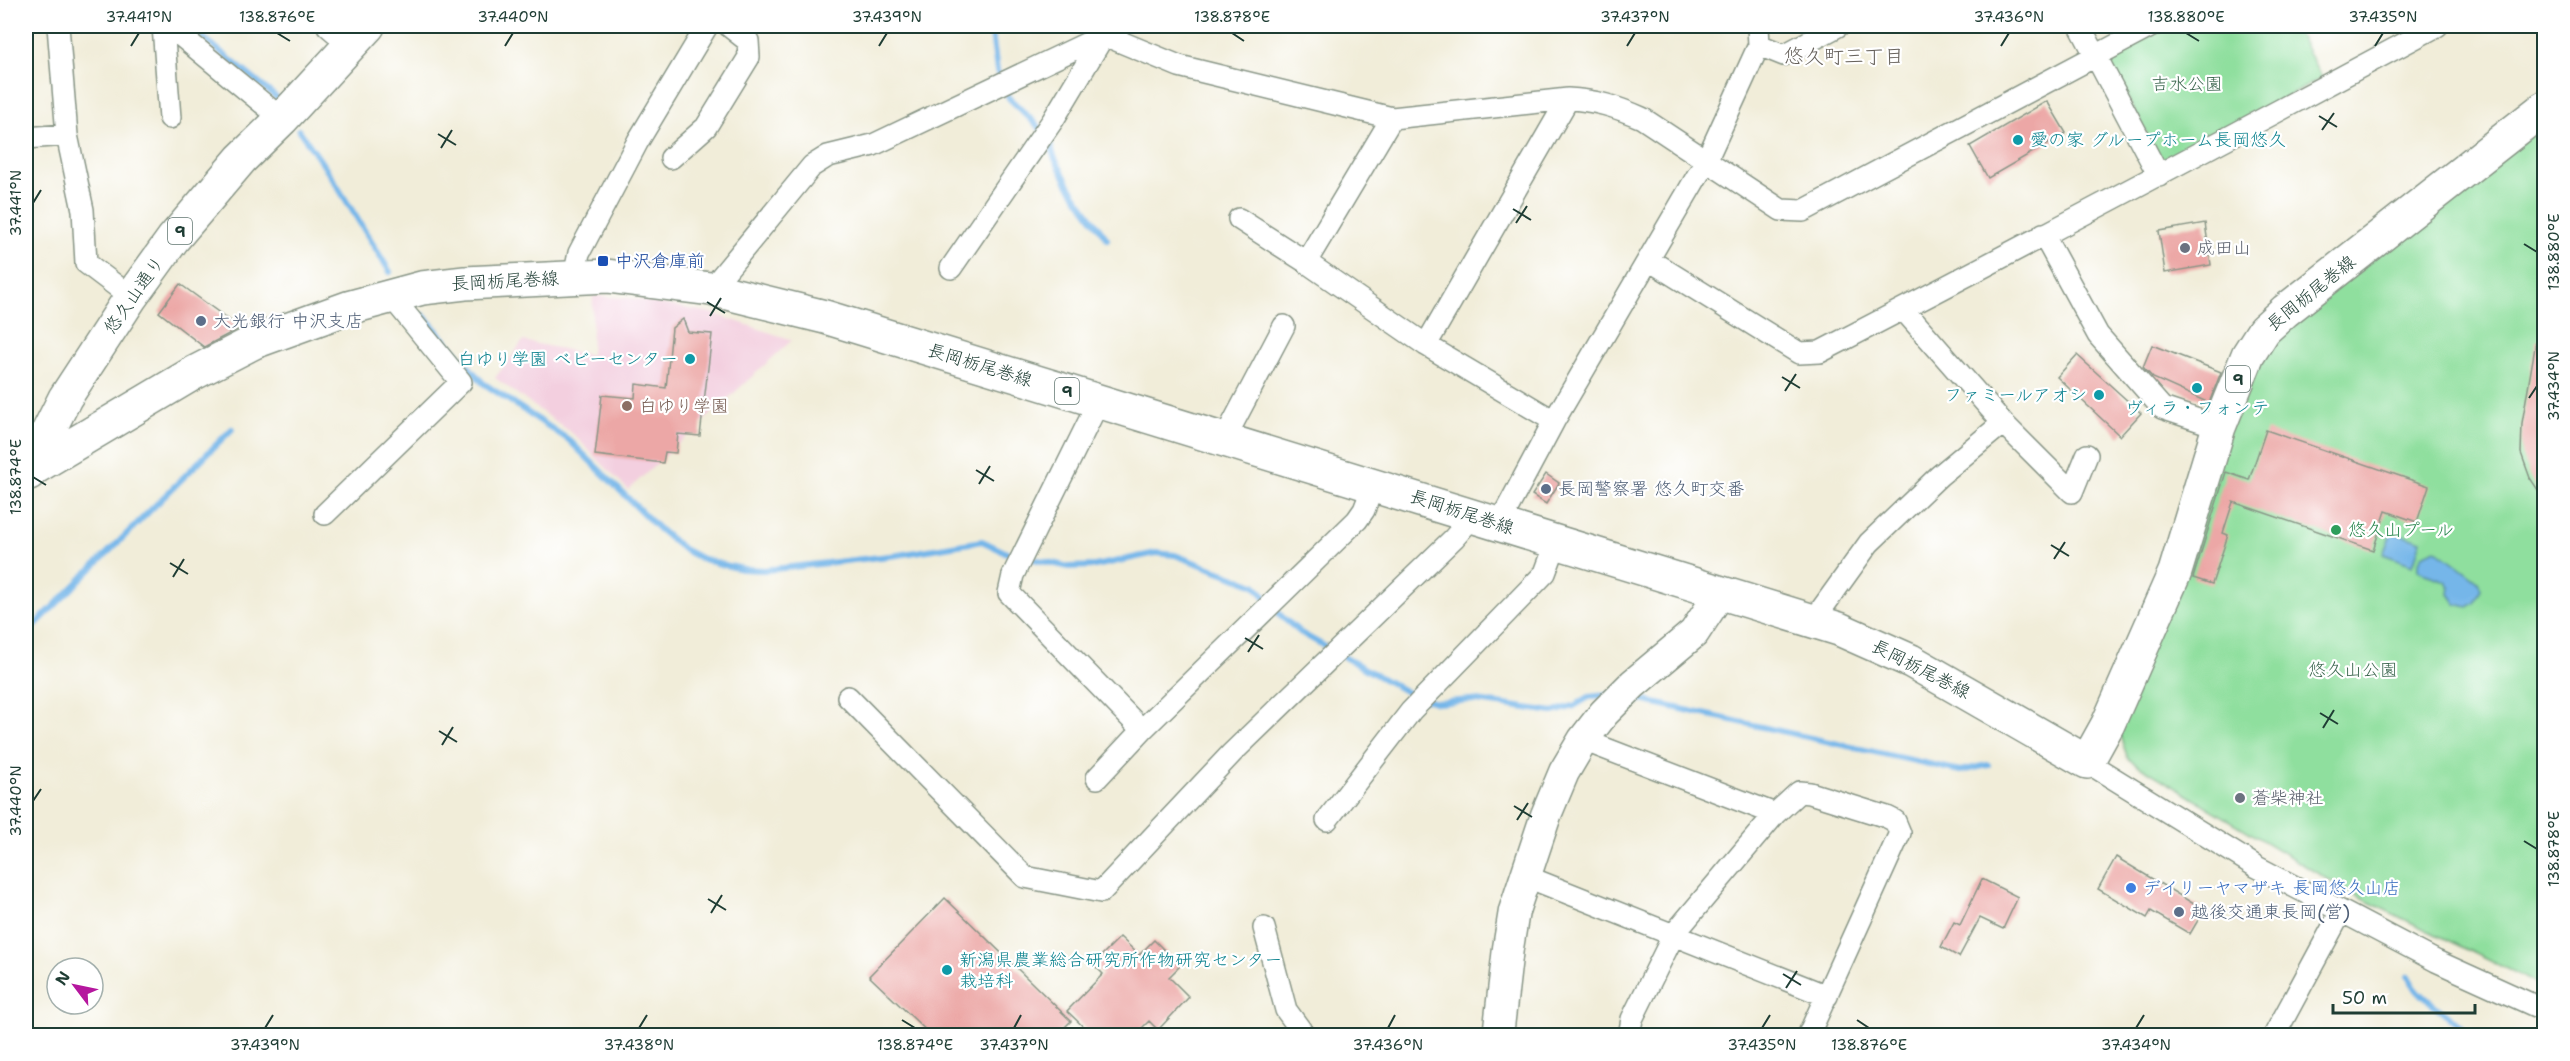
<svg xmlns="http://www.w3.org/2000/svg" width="2570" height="1061" font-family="'Shantell Sans','Klee One',sans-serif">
<rect width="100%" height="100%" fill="#fff"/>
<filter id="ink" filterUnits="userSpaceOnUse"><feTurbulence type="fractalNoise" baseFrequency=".0167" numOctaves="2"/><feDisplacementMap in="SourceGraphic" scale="12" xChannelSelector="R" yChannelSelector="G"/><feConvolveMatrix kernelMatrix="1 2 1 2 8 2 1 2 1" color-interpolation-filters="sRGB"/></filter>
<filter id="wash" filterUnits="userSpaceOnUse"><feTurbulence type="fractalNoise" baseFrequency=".008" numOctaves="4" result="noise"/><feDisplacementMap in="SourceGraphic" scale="24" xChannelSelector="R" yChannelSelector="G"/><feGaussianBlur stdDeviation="1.35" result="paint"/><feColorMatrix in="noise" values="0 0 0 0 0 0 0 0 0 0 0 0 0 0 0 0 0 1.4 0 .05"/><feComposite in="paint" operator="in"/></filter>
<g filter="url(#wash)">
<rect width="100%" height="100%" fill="#f1edd9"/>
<path fill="#f3cfdf" d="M593 296 628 298 712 313 792 340 628 490 573 434 495 378 523 341 591 355Z"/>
<path fill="#8fdf9e" stroke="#578e69" stroke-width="1.5" d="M2168 26H2294L2322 78 2163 164 2107 59Z
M2544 124V987L2350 893 2128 759 2115 721 2240 396 2279 332Z"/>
<path fill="#74b6e9" stroke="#4a7a8e" stroke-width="1.5" d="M2392 531 2421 541 2413 565 2383 554Z
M2436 549 2478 581 2481 589 2475 603 2468 607 2456 604 2449 594 2450 587 2446 581 2425 574 2419 569V562L2422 555Z"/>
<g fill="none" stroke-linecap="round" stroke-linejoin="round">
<path stroke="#74b6e9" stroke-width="6" d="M189 26 277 98
M981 26 992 34 997 71 1009 98 1041 129
M299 130 331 176 390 272
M1048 136 1054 157 1070 187 1107 239
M423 315 483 383 569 440 660 530 683 549 700 558 724 565 743 569 765 570 898 555 982 541 1007 553 1069 567 1095 566 1156 553 1175 555 1255 585 1283 618 1301 633 1412 695 1437 703 1470 700 1553 712 1574 706 1589 697 1607 695
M26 634 232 429
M1632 698 1960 771 1988 765
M2408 976C2421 1002 2451 1013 2470 1036"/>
</g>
<g id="blocks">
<path fill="#eca7a6" d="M2047 101 2066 133 1988 178 1970 146Z
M2205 223 2211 265 2165 273 2159 231Z
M180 284 240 328 204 347 159 312Z
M683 319 688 332 712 334 700 436 678 434 676 453 665 452 663 463 595 455 602 395 635 398 636 384 666 388 672 328Z
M2536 341 2544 342V499L2530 478 2521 453 2522 423Z
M2152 345 2221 372 2209 403 2153 378 2143 367Z
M2077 355 2141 413 2120 436 2057 377Z
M2266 430 2429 486 2417 522 2386 511 2373 550 2233 502 2223 533 2228 535 2212 584 2193 578 2226 472 2249 480Z
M1546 474 1559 483 1546 504 1532 495Z
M2116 857 2204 910 2190 934 2151 911 2147 918 2098 889Z
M1982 879 2018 897 2003 929 1980 918 1959 957 1941 947 1954 922 1960 925Z
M945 898 1071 1021 1057 1035H931L869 976Z
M1120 937 1139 955 1154 940 1180 966 1169 977 1189 997 1158 1030 1149 1021 1135 1035H1092L1067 1011 1103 974 1093 964Z"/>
</g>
</g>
<g filter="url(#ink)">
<use href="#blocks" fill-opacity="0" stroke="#889586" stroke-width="1.5"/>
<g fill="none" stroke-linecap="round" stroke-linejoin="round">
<g stroke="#889586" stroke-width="24">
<path id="street" d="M58 26 67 135
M163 26 170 118
M169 26 282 119
M328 26 350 45
M2080 26 2159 176
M1759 45 1784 55 1838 26
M1392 118 1306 262 1426 345 1554 421
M26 138 67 135 83 210 86 263 131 297
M671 158 706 127 749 57 748 41 729 26
M1239 219 1306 262
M2043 234 2098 335 2162 408 2219 427
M1649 260 1799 353 1820 352C2027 245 2232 136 2437 26
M951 268 1053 120 1104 35 1103 34
M574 277 579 253 638 141 707 26
M711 289 812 166 828 156 873 145 1104 35 1179 66 1392 118 1568 99C1595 100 1617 107 1642 118L1781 210 1803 211 2152 26
M1426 345 1568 99
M1099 401 1013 575 1009 593 1142 730
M2003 423 2072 492 2087 455
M1224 440 1284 326
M325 514 461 382 391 296
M1499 524 1554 421 1706 161 1759 45 1758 26
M1813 621 1869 543 1939 476 2003 423 1903 309
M848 697 1025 877 1101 892 1232 753 1454 538 1474 515
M1583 740 1775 814
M2087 762 2257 867 2436 961 2544 1010
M1097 778 1142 730 1357 520 1364 510 1374 484
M1327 820 1411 711 1545 573 1557 541
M1525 876 1827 996
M1264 928 1286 1010 1305 1036
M1629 1036 1632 1019 1674 934 1775 814 1799 792 1810 793 1887 817 1895 821 1900 833 1808 1036
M2274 1036 2341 912"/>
</g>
<g stroke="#889586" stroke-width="33">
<path id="secondary" d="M1498 1036 1508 948 1514 911 1546 815 1564 772 1583 740 1604 713 1633 684 1694 633 1721 592"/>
</g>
<g stroke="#889586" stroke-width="36">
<path id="primary" d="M34 468 192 374 254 342 348 308 422 288 465 283 607 276 711 289 825 317 1839 629 1911 661 2087 762 2108 724 2175 572 2219 427 2248 355 2264 330 2285 311 2544 108
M29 473 34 468 46 436 65 398 131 297 173 239 241 159 282 119 368 26"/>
</g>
<use href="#street" stroke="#fff" stroke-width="21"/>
<use href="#secondary" stroke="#fff" stroke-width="30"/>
<use href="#primary" stroke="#fff" stroke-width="33"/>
</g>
</g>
<path fill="none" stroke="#1f3d34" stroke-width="2" d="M277 33 290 41M1232 33 1244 41M2186 33 2199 41M131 46 139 33M505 46 513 33M879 46 887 33M1627 46 1635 33M2001 46 2009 33M2375 46 2383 33M2319 116 2337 127M2322 130 2334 113M438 134 456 145M441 148 452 130M33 203 41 190M1513 209 1531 220M1516 223 1527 206M2524 244 2537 252M707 302 725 313M710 316 721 298M1782 377 1800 388M1785 391 1796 374M2529 398 2537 386M976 470 994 481M33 477 46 485M979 484 990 466M2051 545 2069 556M2054 559 2065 542M170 563 188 574M173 577 184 559M1245 638 1263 649M1248 652 1259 635M2320 713 2338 724M2323 728 2334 710M439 731 457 742M442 745 453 727M33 801 41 789M1514 806 1532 817M1517 820 1528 803M2524 841 2537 849M708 899 726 910M711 913 722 895M1783 974 1801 985M1786 988 1797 971M902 1020 915 1028M1857 1020 1869 1028M265 1028 273 1015M639 1028 647 1015M1014 1028 1021 1015M1388 1028 1395 1015M1762 1028 1770 1015M2136 1028 2144 1015"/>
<g fill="#0f9aa8" stroke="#fff" stroke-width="2">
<circle cx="2018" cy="140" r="6"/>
<circle cx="690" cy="359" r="6"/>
<circle cx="2197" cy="388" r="6"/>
<circle cx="2099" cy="395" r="6"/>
<circle cx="947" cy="970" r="6"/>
</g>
<g fill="#6b7280" stroke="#fff" stroke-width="2">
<circle cx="2185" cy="248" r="6"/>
<circle cx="2240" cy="798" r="6"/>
</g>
<rect fill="#1a4fb4" stroke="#fff" stroke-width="2" x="597" y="255" width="12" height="12" rx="3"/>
<g fill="#5c6f8a" stroke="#fff" stroke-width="2">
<circle cx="201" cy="321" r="6"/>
<circle cx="1546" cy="489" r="6"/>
<circle cx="2179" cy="912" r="6"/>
</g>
<circle fill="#8d6e63" stroke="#fff" stroke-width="2" cx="627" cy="406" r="6"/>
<circle fill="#2e9e5b" stroke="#fff" stroke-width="2" cx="2336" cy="530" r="6"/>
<circle fill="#3f7fe0" stroke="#fff" stroke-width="2" cx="2131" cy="888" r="6"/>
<g text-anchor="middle" stroke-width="4.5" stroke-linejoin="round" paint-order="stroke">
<g fill="#fff" stroke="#627771" stroke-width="1.5">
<rect x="168" y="218" width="24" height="26" rx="4.5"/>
<rect x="2226" y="366" width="24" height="26" rx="4.5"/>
<rect x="1055" y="378" width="24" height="26" rx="4.5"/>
</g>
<g font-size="16" font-weight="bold" fill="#1f3d34">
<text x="180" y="237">9</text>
<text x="2238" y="385">9</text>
<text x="1067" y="397">9</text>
</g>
<g font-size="18" fill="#3b664e" stroke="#fff">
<text x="2187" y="90">吉水公園</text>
<text x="2353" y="676">悠久山公園</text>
</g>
<g font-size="18" fill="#0d838f" stroke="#fff" text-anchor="start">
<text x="2030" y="146">愛の家 グループホーム長岡悠久</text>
<text x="678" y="365" text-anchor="end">白ゆり学園 ベビーセンター</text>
<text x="2087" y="401" text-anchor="end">ファミールアオシ</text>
<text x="2197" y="414" text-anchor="middle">ヴィラ・フォンテ</text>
<text x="959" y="966">新潟県農業総合研究所作物研究センター<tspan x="959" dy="21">栽培科</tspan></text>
</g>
<g font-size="18" fill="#5b616d" stroke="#fff" text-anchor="start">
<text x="2197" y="254">成田山</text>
<text x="2252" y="804">蒼柴神社</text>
</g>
<g font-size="18" fill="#164399" stroke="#fff" text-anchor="start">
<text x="615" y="267">中沢倉庫前</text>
</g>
<g font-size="18" fill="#1f3d34" stroke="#fff">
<text transform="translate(505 281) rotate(-3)" y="6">長岡栃尾巻線</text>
<text transform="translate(2311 293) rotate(-39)" y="6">長岡栃尾巻線</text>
<text transform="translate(134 295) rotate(-55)" y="6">悠久山通り</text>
<text transform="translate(980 365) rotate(17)" y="6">長岡栃尾巻線</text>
<text transform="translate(1462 512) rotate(18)" y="6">長岡栃尾巻線</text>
<text transform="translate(1921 669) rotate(27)" y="6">長岡栃尾巻線</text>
</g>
<g font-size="18" fill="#4e5e75" stroke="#fff" text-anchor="start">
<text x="213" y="327">大光銀行 中沢支店</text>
<text x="1558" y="495">長岡警察署 悠久町交番</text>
<text x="2191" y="918">越後交通東長岡(営)</text>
</g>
<g font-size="18" fill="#785e54" stroke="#fff" text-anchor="start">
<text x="639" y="412">白ゆり学園</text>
</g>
<g font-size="18" fill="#27864d" stroke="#fff" text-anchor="start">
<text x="2348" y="536">悠久山プール</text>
</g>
<g font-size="18" fill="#366cbe" stroke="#fff" text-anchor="start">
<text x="2143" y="894">デイリーヤマザキ 長岡悠久山店</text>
</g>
<g font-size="20" fill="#67625c" stroke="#fff">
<text x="1844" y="63">悠久町三丁目</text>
</g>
</g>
<rect width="2570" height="1061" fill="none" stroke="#fff" stroke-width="66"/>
<g transform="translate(75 986) rotate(302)"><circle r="28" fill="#ffffff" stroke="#a5b1ae" stroke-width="1.5"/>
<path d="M0-4.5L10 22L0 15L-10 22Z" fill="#b5179e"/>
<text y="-9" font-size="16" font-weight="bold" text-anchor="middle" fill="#1f3d34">N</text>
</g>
<path d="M2333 1004v9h142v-9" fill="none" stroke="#1f3d34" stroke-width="3"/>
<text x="2342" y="1004" font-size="18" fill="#1f3d34" stroke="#ffffff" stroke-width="4.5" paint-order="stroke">50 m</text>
<rect x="33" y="33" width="2504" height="995" fill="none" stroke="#1f3d34" stroke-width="2"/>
<g font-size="15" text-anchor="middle" fill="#1f3d34">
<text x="139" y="22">37.441°N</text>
<text x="277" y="22">138.876°E</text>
<text x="513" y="22">37.440°N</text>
<text x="887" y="22">37.439°N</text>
<text x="1232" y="22">138.878°E</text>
<text x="1635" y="22">37.437°N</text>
<text x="2009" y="22">37.436°N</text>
<text x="2186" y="22">138.880°E</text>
<text x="2383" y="22">37.435°N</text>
<text transform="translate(16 203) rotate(-90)" y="5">37.441°N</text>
<text transform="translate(2554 252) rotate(-90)" y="5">138.880°E</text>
<text transform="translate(2554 386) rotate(-90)" y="5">37.434°N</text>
<text transform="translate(16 477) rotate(-90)" y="5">138.874°E</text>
<text transform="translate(16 801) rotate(-90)" y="5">37.440°N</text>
<text transform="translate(2554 849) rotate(-90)" y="5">138.878°E</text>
<text x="265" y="1050">37.439°N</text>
<text x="639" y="1050">37.438°N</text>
<text x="915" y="1050">138.874°E</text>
<text x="1014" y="1050">37.437°N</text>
<text x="1388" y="1050">37.436°N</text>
<text x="1762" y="1050">37.435°N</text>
<text x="1869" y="1050">138.876°E</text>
<text x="2136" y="1050">37.434°N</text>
</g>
</svg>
